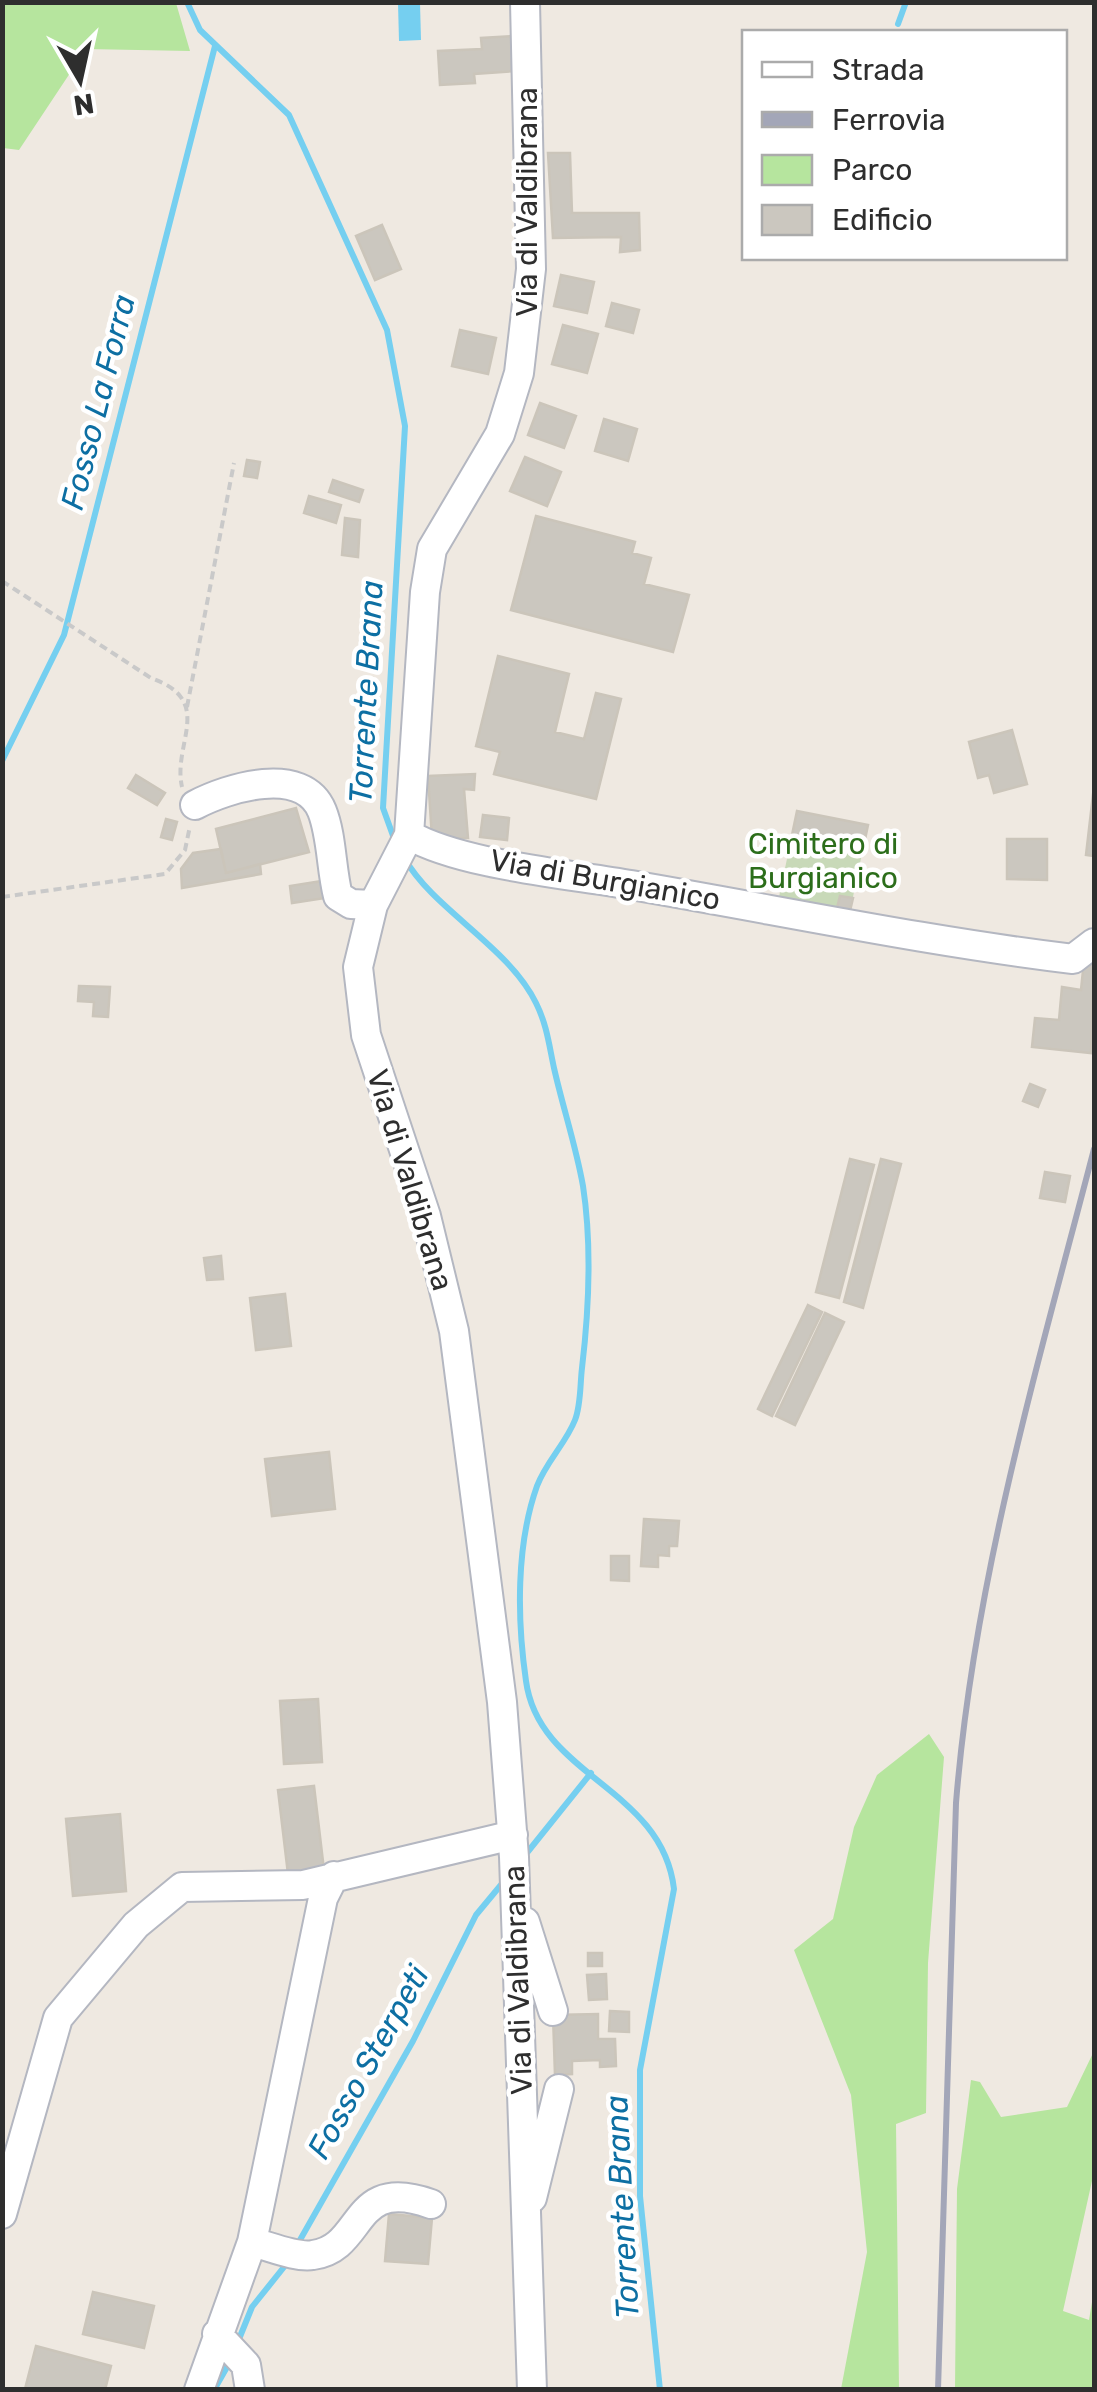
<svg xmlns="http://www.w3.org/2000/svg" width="1097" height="2392" font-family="Rubik,sans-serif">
<rect width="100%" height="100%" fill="#efe9e1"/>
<path fill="#b6e59e" d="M3 2 176 3 190 51 86 49 19 150 3 148Z
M929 1734 944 1757 928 1963 926 2113 896 2124 899 2389H841L867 2252 851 2095 794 1950 833 1919 854 1827 877 1775Z
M1094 2051V2172L1063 2311 1089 2320 1094 2290V2389H955L957 2189 971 2080 980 2082 1001 2117 1067 2107Z"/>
<path fill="#c8d9b8" d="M797 811 868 825 850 911 779 897Z"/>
<path fill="#75cff0" d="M398 3H420L421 40 399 41Z"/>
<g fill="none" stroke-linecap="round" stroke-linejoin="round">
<path stroke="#75cff0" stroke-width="6" d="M187 2 200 30 289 115 387 330 405 426 383 808 396 844
M898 24 906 2
M2 761 64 635 215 46
M405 859C433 909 509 947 536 1003 547 1025 549 1045 554 1068 563 1108 576 1146 583 1186 592 1245 589 1309 582 1368 580 1384 581 1405 575 1420 566 1443 546 1462 537 1486 516 1545 517 1619 526 1681 539 1777 662 1787 674 1889L640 2070V2196L660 2390
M522 1859 591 1773
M296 2247 413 2041 476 1915 505 1880
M237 2344 252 2307 288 2262
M214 2390 231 2360"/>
</g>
<path fill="#cbc7bf" stroke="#cbc5ba" stroke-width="2.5" d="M514 36 516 71 474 74 475 83 440 85 438 51 482 49 481 38Z
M548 153H570L572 213H639L640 250 620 252 621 237 553 238Z
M382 225 401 269 375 280 356 236Z
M561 275 594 282 587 313 554 306Z
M612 303 639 310 633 333 606 326Z
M563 325 598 334 587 373 552 364Z
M460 330 496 338 488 374 452 366Z
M540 403 576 416 564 448 528 435Z
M604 419 637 429 628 461 595 451Z
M525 457 561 472 547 506 510 491Z
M247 460 260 462 257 478 244 476Z
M333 480 363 490 359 502 329 492Z
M309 496 341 505 336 523 304 513Z
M536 516 635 542 632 553 651 558 644 584 689 595 673 652 511 610Z
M345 518 360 520 358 557 342 555Z
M498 656 569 674 555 732 584 739 596 693 621 699 596 799 494 774 500 752 476 746Z
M1012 730 1027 784 994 793 989 775 978 778 969 742Z
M475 774 474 790 464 789 468 838H432L428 776Z
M136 775 165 793 157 805 128 788Z
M1094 786V856L1086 855Z
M296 808 309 852 226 873 216 829Z
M797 811 868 825 863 849 792 835Z
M483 815 509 818 507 840 480 837Z
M166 819 177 822 172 840 161 837Z
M1007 839H1047V880L1007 879Z
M221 849 226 873 260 864 261 874 182 888 181 869 193 853Z
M322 881 325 898 292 903 290 886Z
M840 896 853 898 850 911 837 908Z
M1084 961 1094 962 1091 1053 1032 1047 1035 1018 1059 1020 1062 987 1081 990Z
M79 986 110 987 108 1017 93 1016 94 1002 78 1001Z
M1030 1084 1045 1090 1038 1107 1023 1101Z
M850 1159 874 1165 839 1298 816 1292Z
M881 1159 901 1164 863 1308 844 1302Z
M1045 1172 1070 1176 1065 1202 1040 1198Z
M221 1256 223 1279 207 1280 204 1258Z
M285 1294 291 1346 256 1350 250 1298Z
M808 1305 822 1312 772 1416 758 1409Z
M825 1313 844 1322 795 1425 776 1416Z
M329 1452 335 1509 272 1516 265 1459Z
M644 1519 679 1521 677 1546H669V1556L658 1555V1567L641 1566Z
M611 1556H629V1581L611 1580Z
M318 1699 322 1762 284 1764 280 1701Z
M314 1786 324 1870 288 1874 278 1790Z
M120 1814 126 1891 73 1896 66 1819Z
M588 1953H602V1966H588Z
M606 1974 607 1999 589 2000 587 1975Z
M610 2011 629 2012V2032L609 2031Z
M598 2014V2039H615L616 2066 600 2067V2060L572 2061V2074L555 2075 553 2015Z
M389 2214 432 2218 428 2264 385 2261Z
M93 2292 154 2306 144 2348 83 2334Z
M36 2346 111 2366 105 2390 25 2389Z"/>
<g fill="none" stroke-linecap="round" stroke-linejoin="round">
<g stroke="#b4b7c1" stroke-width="32">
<path id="minor" d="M525 2 531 269 519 373 500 434 432 549 425 592 409 835 373 905 358 967 366 1035 426 1216 454 1331 502 1702 514 1857 532 2390
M195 805C227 788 303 764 322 811 332 836 331 869 338 896L351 904 373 905
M409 835C462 865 569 874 631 885 778 910 924 941 1073 959L1094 943
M525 1922 553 2011
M532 2198 559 2089
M2 2214 58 2018 136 1925 182 1887 303 1885 513 1835
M252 2242C269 2246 296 2258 313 2255 366 2248 350 2175 431 2204
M217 2334 246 2365 250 2390
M199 2390 252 2242 323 1898 334 1876"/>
</g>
<path stroke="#c9c9c9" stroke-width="4" stroke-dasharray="8 5" stroke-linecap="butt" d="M2 581 151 678C216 701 172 743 182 787
M187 707 234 463
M2 897 165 874 185 850 190 826"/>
<use href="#minor" stroke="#fff" stroke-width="28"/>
<path stroke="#a3a6b8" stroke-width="6" d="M938 2390 956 1803C974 1579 1038 1365 1094 1149"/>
</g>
<g text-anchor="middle" stroke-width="9" stroke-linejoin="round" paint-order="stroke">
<g font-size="30" fill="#2e2e2e" stroke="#fff">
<text transform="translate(527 202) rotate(-90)" y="10">Via di Valdibrana</text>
<text transform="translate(605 880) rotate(10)" y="10">Via di Burgianico</text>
<text transform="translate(410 1180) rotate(73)" y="10">Via di Valdibrana</text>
<text transform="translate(518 1980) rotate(-92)" y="10">Via di Valdibrana</text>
</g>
<g font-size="30" fill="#2c6e1b" stroke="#fff">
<text x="823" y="854">Cimitero di<tspan x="823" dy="34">Burgianico</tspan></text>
</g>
<g font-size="32" font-style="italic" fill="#0d6fa3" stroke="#fff">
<text transform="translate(98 402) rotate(-76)" y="11">Fosso La Forra</text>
<text transform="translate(366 692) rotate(-87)" y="11">Torrente Brana</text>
<text transform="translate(368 2062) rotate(-61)" y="11">Fosso Sterpeti</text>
<text transform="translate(622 2207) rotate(-93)" y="11">Torrente Brana</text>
</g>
</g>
<rect width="1097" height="2392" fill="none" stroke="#2e2e2e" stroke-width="10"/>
<rect x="742" y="30" width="325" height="230" fill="#ffffff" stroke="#ababab" stroke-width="2.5"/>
<rect x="762" y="62" width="50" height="15" fill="#ffffff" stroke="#ababab" stroke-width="2.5"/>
<text x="832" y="80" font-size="30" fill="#2e2e2e">Strada</text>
<rect x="762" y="112" width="50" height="15" fill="#a3a6b8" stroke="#ababab" stroke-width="2.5"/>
<text x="832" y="130" font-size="30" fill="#2e2e2e">Ferrovia</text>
<rect x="762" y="155" width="50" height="30" fill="#b6e59e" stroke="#ababab" stroke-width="2.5"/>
<text x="832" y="180" font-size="30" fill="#2e2e2e">Parco</text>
<rect x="762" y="205" width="50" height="30" fill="#cbc7bf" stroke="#ababab" stroke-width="2.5"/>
<text x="832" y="230" font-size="30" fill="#2e2e2e">Edificio</text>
<g transform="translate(80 80) rotate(171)" stroke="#ffffff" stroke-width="8" paint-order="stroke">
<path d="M0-8L18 38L0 25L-18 38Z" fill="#2e2e2e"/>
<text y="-15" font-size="28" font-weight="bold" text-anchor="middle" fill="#2e2e2e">N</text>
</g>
</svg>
